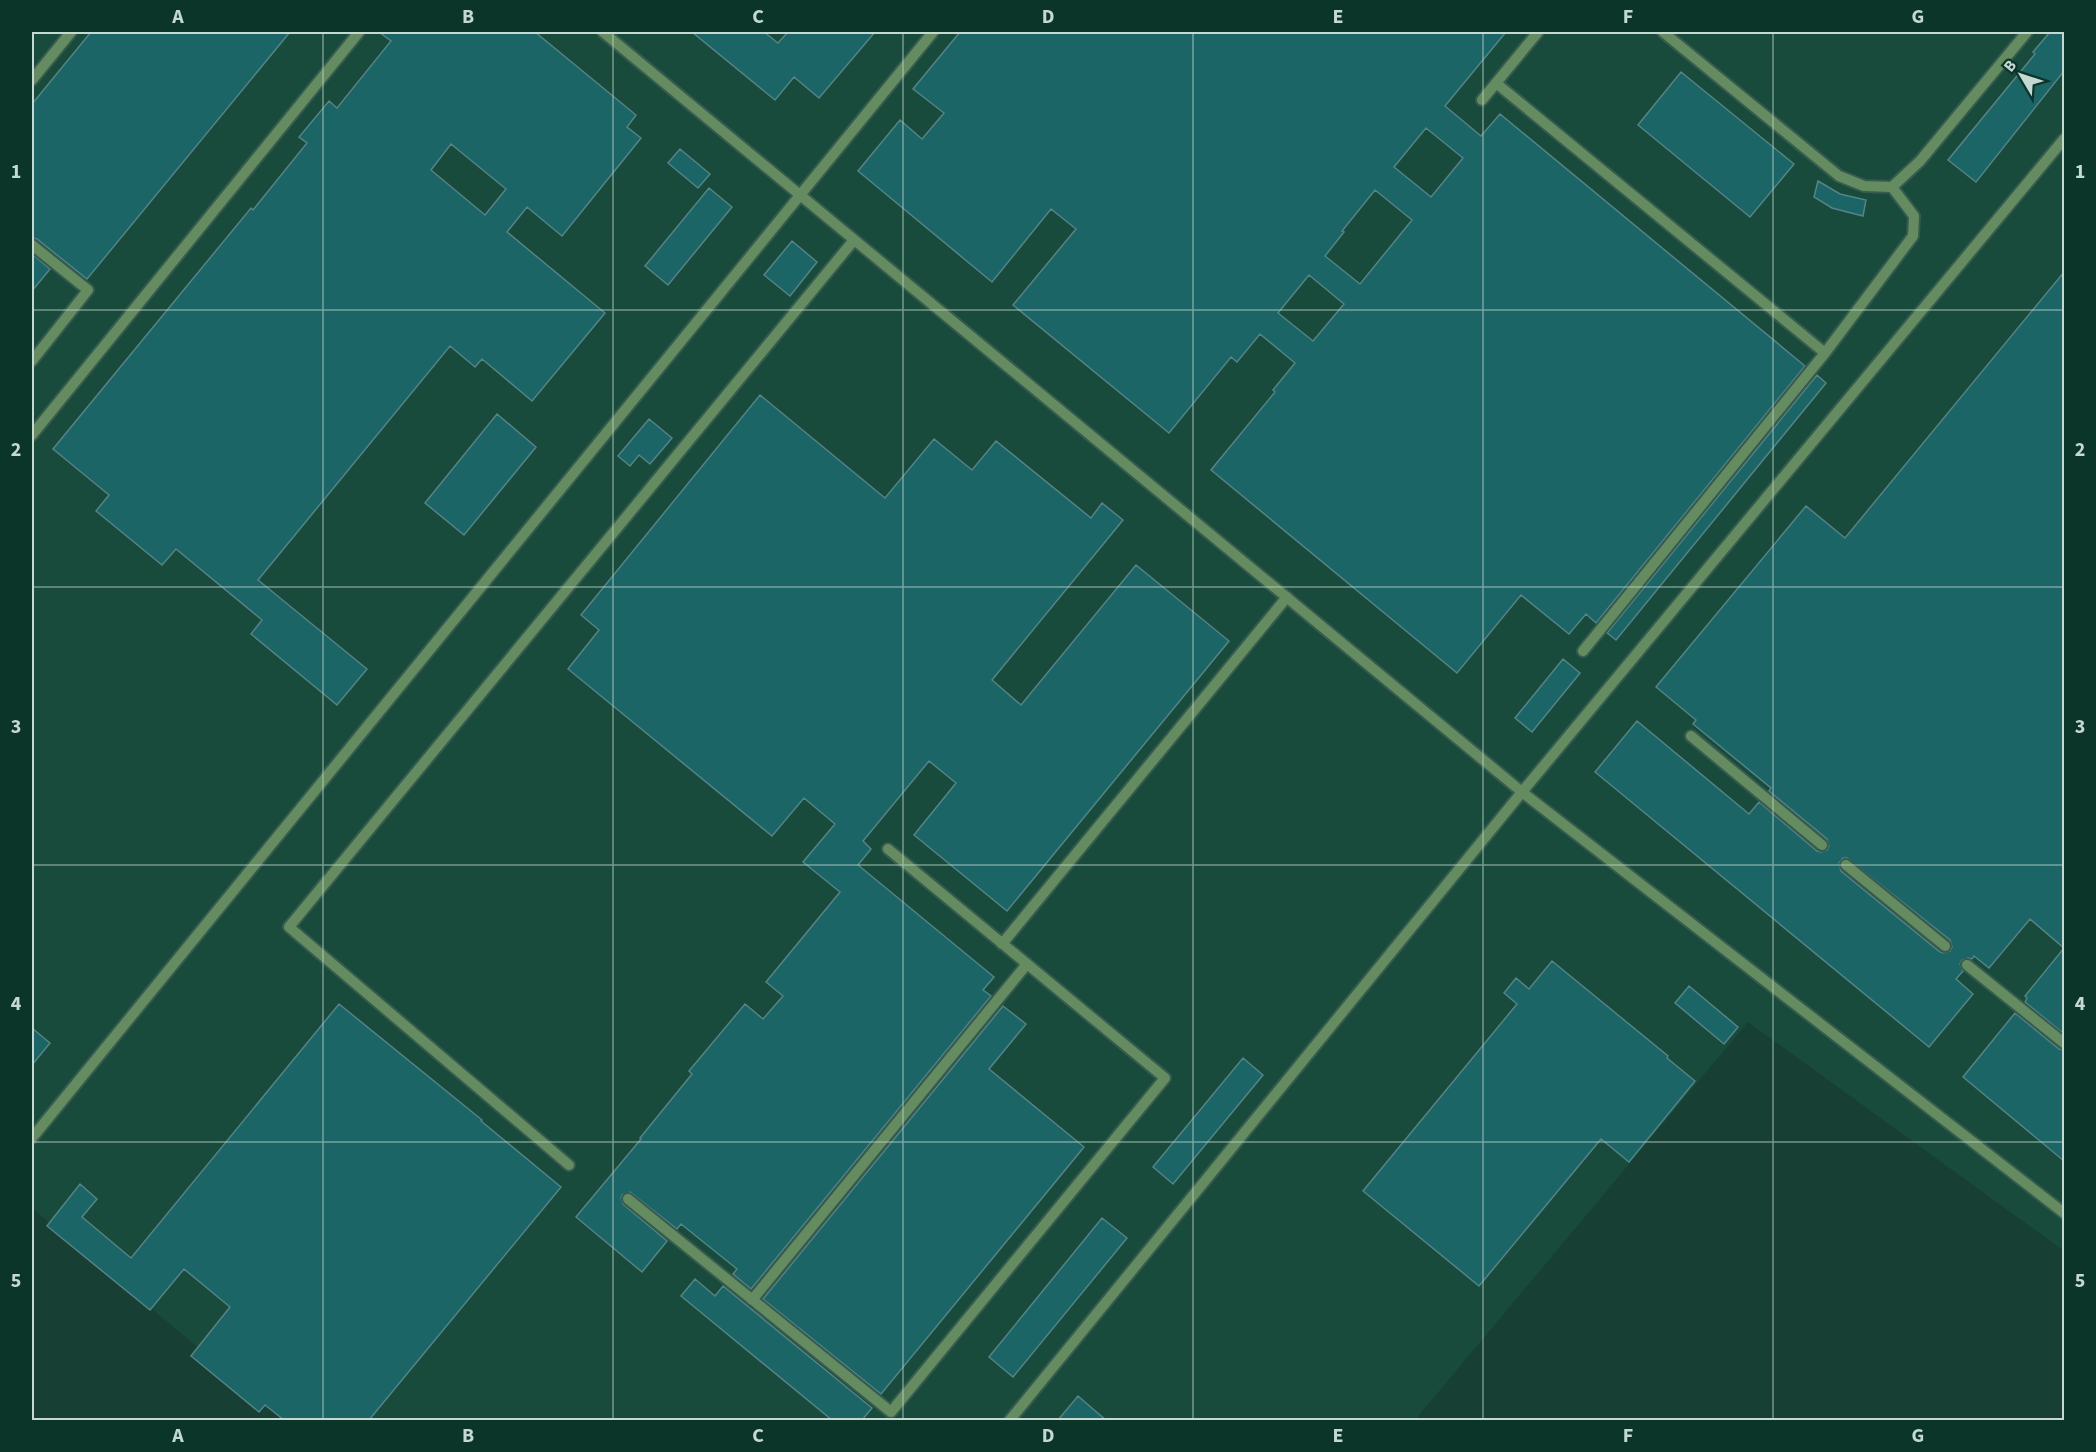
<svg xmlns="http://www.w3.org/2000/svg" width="2096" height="1452" font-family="'Source Sans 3',sans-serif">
<rect width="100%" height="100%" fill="#183f33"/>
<path fill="#184b3c" d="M32 32H2064V1251L1748 1022 1415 1420H284L32 1208Z"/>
<path fill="#1b6567" stroke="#568385" stroke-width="1.5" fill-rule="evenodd" d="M91 32H290L87 279 37 239 32 238V104Z
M379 32H535L636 115 627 127 641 138 562 236 527 207 507 232 605 313 532 401 482 359 475 367 450 346 258 580 367 669 337 705 251 634 262 620 176 549 162 565 96 511 109 495 53 449 251 208 253 210 307 143 299 137 329 101 337 108 391 41ZM451 144 506 189 485 215 431 170Z
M692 32H764L778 43 788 32H875L819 98 794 77 775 100Z
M960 32H1506L1445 106 1481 136 1500 114 1805 366 1596 623 1586 614 1569 634 1521 595 1457 673 1211 470 1275 392 1273 390 1295 363 1260 334 1237 362 1231 357 1169 433 1013 305 1076 229 1051 209 992 282 858 171 900 120 922 139 944 113 913 89ZM1426 128 1463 158 1431 197 1394 167ZM1375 190 1412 220 1360 284 1325 256 1344 232 1342 231ZM1309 275 1344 304 1313 341 1278 313Z
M2050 32H2064V71L1976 182 1948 160 2035 54 2033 52Z
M1681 72 1794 164 1750 217 1638 125Z
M680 149 710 174 698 188 668 163Z
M1818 181 1840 194 1866 200 1863 216 1832 208 1814 197Z
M709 188 732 207 668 285 645 266Z
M792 241 817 262 790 296 764 275Z
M32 254 50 269 32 291Z
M2064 272V948L2030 919 1989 968 1974 956 1972 959 1968 958 1962 960 1960 964 1963 971 1956 979 1973 994 1929 1047 1595 772 1637 721 1749 814 1759 802 1817 851 1821 852 1827 850 1829 846 1827 839 1769 791 1771 788 1693 724 1696 720 1656 687 1806 506 1845 538ZM1847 858 1950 940 1952 947 1950 951 1944 953 1940 952 1841 871 1839 863 1843 858Z
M1817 375 1826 383 1616 640 1607 633Z
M760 395 885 498 934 439 972 470 996 441 1091 518 1102 503 1123 520 992 680 1021 705 1136 565 1229 641 1007 911 914 835 956 783 929 761 863 841 871 849 858 865 994 977 983 990 991 996 751 1289 733 1274 737 1269 681 1224 677 1229 630 1192 622 1195 621 1198 623 1204 667 1241 642 1272 576 1217 641 1139 640 1138 692 1074 689 1071 745 1004 763 1019 783 996 766 982 840 892 803 862 835 824 804 798 772 836 568 669 599 630 581 615Z
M497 414 536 447 464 535 425 503Z
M649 419 672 438 650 464 639 455 630 466 618 456Z
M1563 659 1580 673 1532 732 1515 718Z
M2064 948V1034L2025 1002 2027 998 2025 996Z
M1552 961 1668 1056 1667 1058 1695 1081 1629 1162 1601 1139 1479 1286 1363 1191 1517 1004 1504 993 1516 978 1529 989Z
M1689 986 1738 1027 1724 1044 1675 1003Z
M339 1004 482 1120 481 1121 561 1187 369 1420H284L265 1405 259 1412 191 1356 230 1307 184 1269 150 1310 47 1226 80 1184 97 1199 82 1217 131 1258Z
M1003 1006 1026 1024 989 1069 1084 1147 881 1394 763 1299Z
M2015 1013 2059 1049 2064 1050V1161L1963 1077Z
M32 1028 50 1043 32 1065Z
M1243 1058 1263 1075 1173 1184 1153 1167Z
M1102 1218 1127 1238 1013 1377 989 1357Z
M695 1279 715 1296 723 1286 872 1408 862 1420H832L681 1296Z
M1078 1396 1093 1409 1106 1420H1058Z"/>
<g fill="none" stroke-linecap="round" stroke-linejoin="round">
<g stroke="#375b4f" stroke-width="14">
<path id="service" d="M603 32 1522 792 2064 1213
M1663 32 1839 176 1864 186 1892 187 1920 161 2027 32
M32 80 71 32
M1496 83 1825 353
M1482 100 1538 32
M32 245 88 290 32 361
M32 435 359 32
M1583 651 1825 353 1913 236 1914 216 1892 187
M1691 736 1822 845
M1846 865 1945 946
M1002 944 1287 597
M1967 965 2064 1043
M32 1138 933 32
M569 1165 289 927 854 240
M628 1199 891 1412 1165 1078 888 849
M752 1300 1027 964
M1010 1420 1522 792 2064 139"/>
</g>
<use href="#service" stroke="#648c60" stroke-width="10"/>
</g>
<path fill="none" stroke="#c4d9d1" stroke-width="1.5" stroke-opacity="0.55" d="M323 32V1420M613 32V1420M903 32V1420M1193 32V1420M1483 32V1420M1773 32V1420M32 310H2064M32 587H2064M32 865H2064M32 1142H2064"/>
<rect width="2096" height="1452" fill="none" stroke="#0c3529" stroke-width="66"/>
<g transform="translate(2021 75) rotate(309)" stroke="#0c3529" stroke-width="4.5" paint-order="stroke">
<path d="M0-4.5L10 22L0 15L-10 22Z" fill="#c4d9d1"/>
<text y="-9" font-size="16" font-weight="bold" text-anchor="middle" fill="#c4d9d1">B</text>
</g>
<rect x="33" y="33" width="2030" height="1386" fill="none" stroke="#c4d9d1" stroke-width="2"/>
<g font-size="20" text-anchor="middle" font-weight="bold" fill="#c4d9d1">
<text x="178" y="23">A</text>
<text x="468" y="23">B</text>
<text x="758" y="23">C</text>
<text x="1048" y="23">D</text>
<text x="1338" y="23">E</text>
<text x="1628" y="23">F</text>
<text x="1918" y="23">G</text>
<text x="16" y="178">1</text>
<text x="2080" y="178">1</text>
<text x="16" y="456">2</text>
<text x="2080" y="456">2</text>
<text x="16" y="733">3</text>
<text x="2080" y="733">3</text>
<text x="16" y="1010">4</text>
<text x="2080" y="1010">4</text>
<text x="16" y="1287">5</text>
<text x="2080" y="1287">5</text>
<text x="178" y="1442">A</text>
<text x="468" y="1442">B</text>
<text x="758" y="1442">C</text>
<text x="1048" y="1442">D</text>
<text x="1338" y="1442">E</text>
<text x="1628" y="1442">F</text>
<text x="1918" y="1442">G</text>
</g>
</svg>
